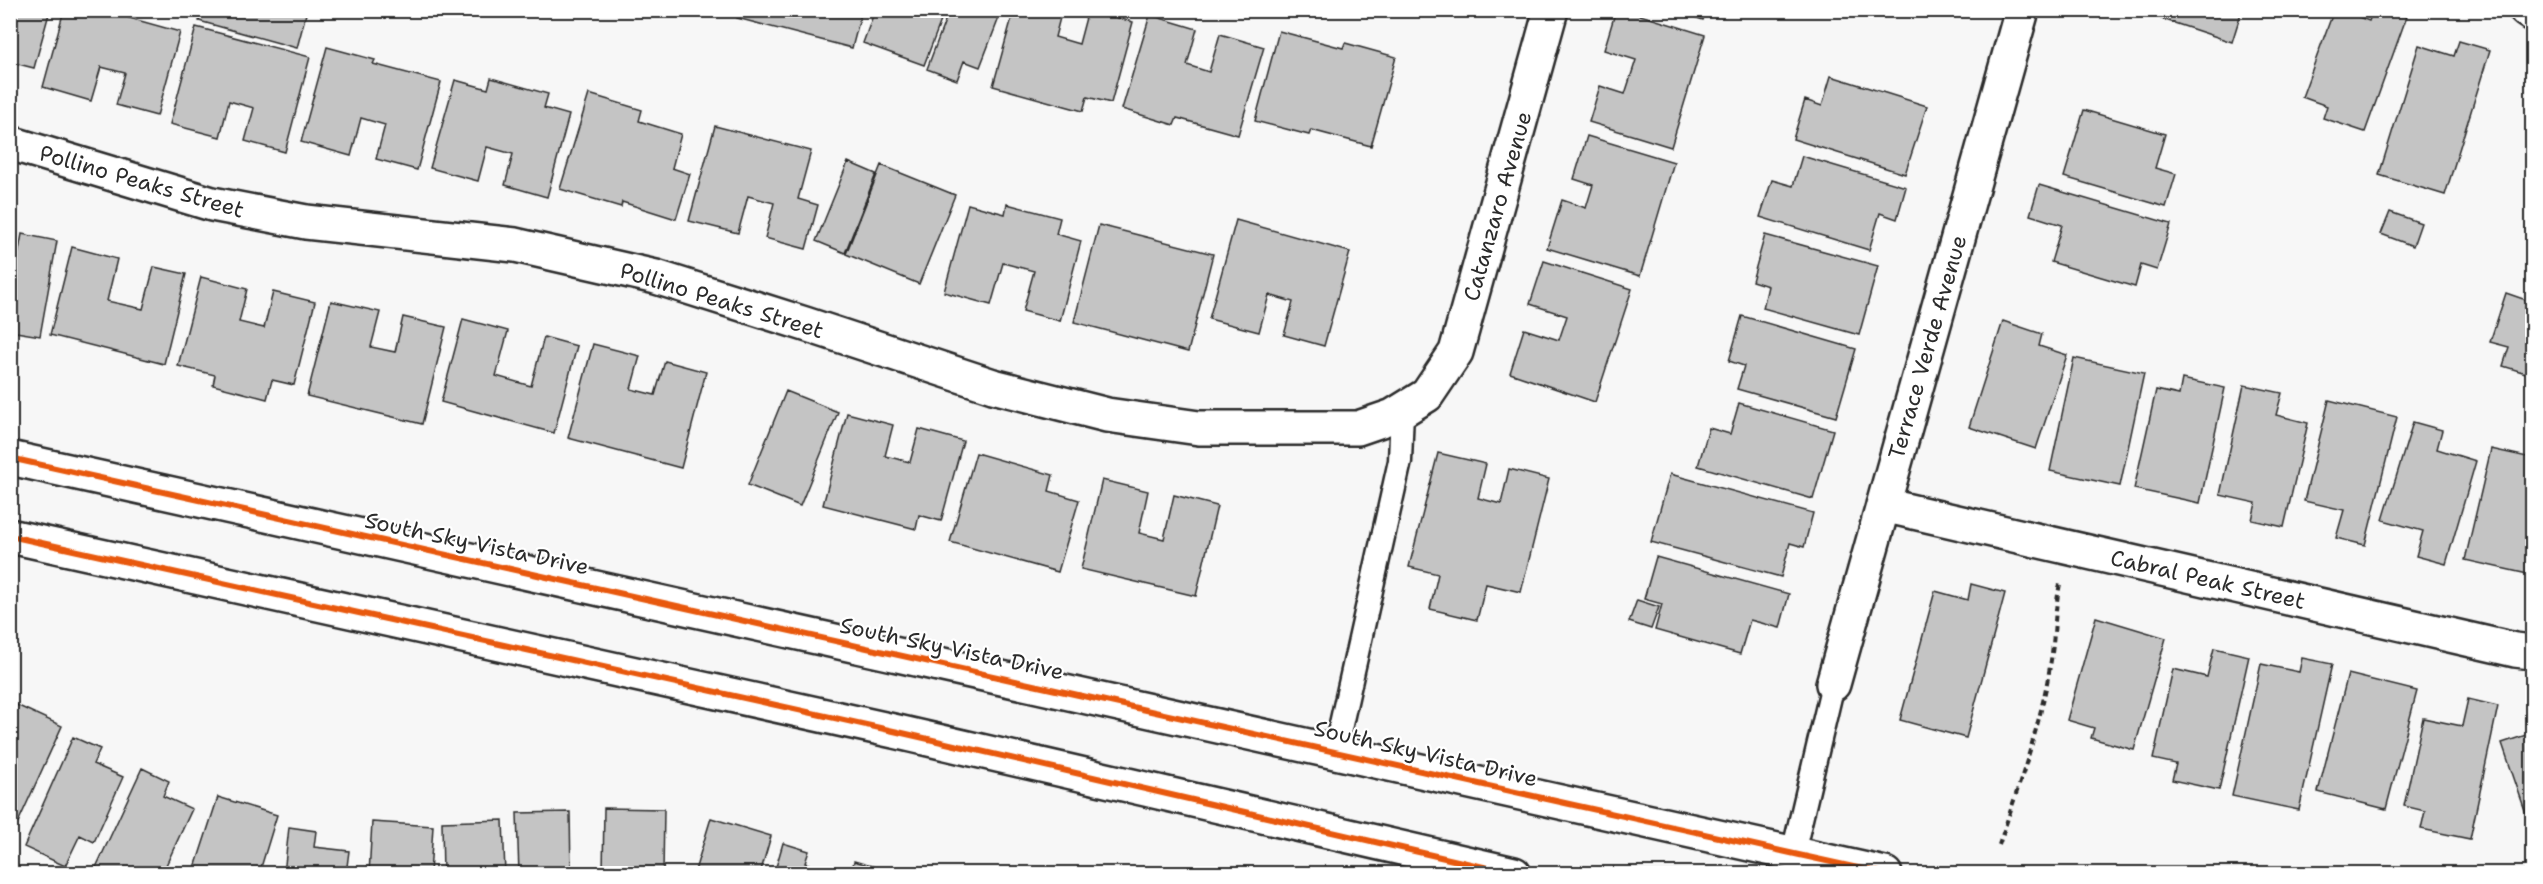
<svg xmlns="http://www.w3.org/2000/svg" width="2543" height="884" font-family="'Shantell Sans',sans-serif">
<rect width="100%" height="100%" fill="#f7f7f7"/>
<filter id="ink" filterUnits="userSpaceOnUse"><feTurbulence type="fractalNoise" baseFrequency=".0167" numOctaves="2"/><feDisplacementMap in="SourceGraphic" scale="12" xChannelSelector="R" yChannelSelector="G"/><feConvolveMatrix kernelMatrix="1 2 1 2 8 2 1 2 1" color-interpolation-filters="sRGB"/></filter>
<g filter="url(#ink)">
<path fill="#c4c4c4" stroke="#2b2b2b" stroke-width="1.5" d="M10 10H50L34 68 10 62Z
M64 10H101L180 32 157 116 116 105 125 73 101 67 91 101 43 87Z
M202 10H307L297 48 199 21Z
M739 10H862L852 48 737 18Z
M875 10H922L942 18 924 65 863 43Z
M949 10H1002L980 67 964 61 957 80 927 69Z
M1014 10H1062L1055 37 1079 44 1088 10 1133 22 1111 103 1087 97 1083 111 993 86Z
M1616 10H1624L1705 35 1671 147 1589 122 1600 86 1625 94 1636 60 1604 50Z
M1674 10H1706L1703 20Z
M2135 10H2242L2232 42Z
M2334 10H2341L2369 21 2373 10H2409L2365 132 2323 118 2327 106 2302 97Z
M1150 15 1197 29 1187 65 1209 72 1220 34 1264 47 1238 135 1177 118 1174 125 1122 109Z
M196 27 310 57 285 152 245 141 254 108 229 101 220 137 170 124Z
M1279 31 1343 48 1345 43 1396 57 1371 146 1311 130 1309 135 1255 121Z
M2459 41 2490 50 2445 195 2379 175 2419 45 2454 56Z
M327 47 375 60 373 64 441 82 417 170 376 159 385 125 361 118 351 156 301 142Z
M1831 76 1927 106 1905 174 1793 139 1805 100 1822 106Z
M491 78 548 94 544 108 569 115 547 197 505 185 513 154 487 147 478 181 430 168 455 80 488 89Z
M589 94 642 110 639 121 681 134 672 168 690 174 676 219 622 202 621 207 560 189Z
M2084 110 2165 134 2155 168 2176 174 2166 207 2064 177Z
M715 126 811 151 798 199 818 205 806 249 765 238 774 203 748 196 738 233 689 221Z
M1587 136 1674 162 1640 276 1547 248 1562 200 1586 208 1593 185 1574 179Z
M1802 156 1906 187 1897 219 1880 213 1869 250 1760 217 1772 180 1793 186Z
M848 162 876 174 845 253 816 241Z
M881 165 955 195 919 284 846 254Z
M2039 185 2171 224 2157 270 2141 265 2135 287 2051 262 2062 225 2030 215Z
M968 204 1005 214 1007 204 1060 218 1056 234 1081 241 1060 321 1023 311 1034 271 1003 263 991 305 944 292Z
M2390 212 2421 223 2413 246 2381 234Z
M1236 220 1350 252 1324 346 1284 335 1293 302 1269 295 1259 332 1209 319Z
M1099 225 1213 254 1188 352 1074 322Z
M22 234 57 241 40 336 10 331V271L15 272Z
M1765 235 1878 266 1859 335 1763 308 1768 286 1752 281Z
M72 247 117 259 107 301 143 309 154 267 186 274 164 364 50 335Z
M1544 261 1632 289 1595 402 1510 373 1524 329 1559 340 1567 316 1530 304Z
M201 277 247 289 239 322 264 328 273 292 315 302 294 385 272 380 267 399 213 385 215 375 178 366Z
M2506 293 2532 302V375L2503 366 2509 347 2490 342Z
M331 301 380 312 371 347 395 352 403 317 446 327 422 424 307 396Z
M1742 316 1856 349 1836 417 1737 389 1744 366 1729 361Z
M463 319 508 331 496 376 531 386 544 337 577 346 554 433 441 402Z
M2003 321 2042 334 2039 346 2067 355 2036 449 1969 427Z
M593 344 640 356 631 389 655 395 665 361 706 372 681 468 568 438Z
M2074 358 2144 373 2120 486 2050 471Z
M2182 379 2225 388 2200 503 2134 489 2156 390 2179 395Z
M2244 385 2282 393 2276 415 2308 423 2284 527 2252 520 2256 503 2220 495Z
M786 391 838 412 800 506 748 485Z
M2329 400 2397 417 2365 545 2336 538 2344 510 2304 501Z
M1739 403 1833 430 1813 499 1698 466 1709 428 1730 434Z
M847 413 893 425 885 456 910 462 919 429 963 441 941 521 919 515 916 529 823 505Z
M2413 422 2442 430 2437 449 2476 461 2446 564 2416 556 2423 531 2383 520Z
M2491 449 2532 458V575L2465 560Z
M976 453 1053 475 1049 491 1079 500 1058 572 950 542Z
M1438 453 1486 464 1478 498 1501 504 1509 469 1549 479 1521 592 1486 584 1477 620 1430 609 1438 574 1409 567Z
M1670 474 1813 513 1804 547 1790 543 1781 577 1651 542Z
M1102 480 1148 491 1139 533 1164 539 1174 495 1217 506 1196 596 1081 569Z
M1656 557 1789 594 1780 628 1750 620 1740 654 1655 630 1662 604 1644 599Z
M1971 584 2005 593 1966 738 1900 720 1935 591 1968 600Z
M1637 600 1659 607 1651 629 1629 622Z
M2096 617 2166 638 2134 750 2091 738 2094 728 2067 720Z
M2214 648 2249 656 2219 790 2172 780 2176 764 2153 759 2173 669 2207 677Z
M2302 658 2332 664 2299 810 2232 796 2261 664 2299 672Z
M2348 674 2417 691 2386 809 2318 792Z
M2468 699 2498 706 2470 839 2421 829 2425 811 2404 806 2423 718 2462 726Z
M10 702 62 726 11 838H10Z
M2532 733V831L2502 743Z
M73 737 100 749 93 764 123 777 94 842 80 835 65 866 24 847Z
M142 768 169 781 163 796 192 809 162 874H93Z
M218 797 277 815 259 874H193Z
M604 808 664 809 663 874H603Z
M570 812 571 874H519L517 813Z
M711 818 771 836 760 874H694Z
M503 820 505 874H443L442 822Z
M372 822 433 826 430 874H369Z
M289 827 316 831 314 847 349 851 346 874H284Z
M783 843 809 851 805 863 837 874H774Z
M854 861 900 874H851Z"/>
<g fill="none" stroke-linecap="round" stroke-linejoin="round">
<g stroke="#2b2b2b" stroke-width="27">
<path id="service" d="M1335 751 1400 461 1402 411
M1793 853 1833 684"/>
</g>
<g stroke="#2b2b2b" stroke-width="38">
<path id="minor" d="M2526 10 2532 14
M10 143 212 204 306 222 515 245 656 277 805 324 993 386 1107 415 1199 428H1358L1393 416 1427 395 1456 352 1551 10
M1883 505 2515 650 2532 652
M1833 684 2022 10"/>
</g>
<g stroke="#2b2b2b" stroke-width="38">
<path id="secondary" d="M10 458 1885 874
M10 536 898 732 1514 874"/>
</g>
<path stroke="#2b2b2b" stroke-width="4" stroke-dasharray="6 4.5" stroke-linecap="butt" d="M1999 845C2020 782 2043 719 2052 653 2055 629 2055 607 2060 584"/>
<use href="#service" stroke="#fff" stroke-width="22"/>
<use href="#minor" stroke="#fff" stroke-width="33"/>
<use href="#secondary" stroke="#fff" stroke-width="33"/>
<g stroke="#fff" stroke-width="10">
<path id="cycleway" d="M10 458 1885 874
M10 536 898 732 1514 874"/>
</g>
<use href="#cycleway" stroke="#e8590c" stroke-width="6"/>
</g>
</g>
<g text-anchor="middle" stroke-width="4.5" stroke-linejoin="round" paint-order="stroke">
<g font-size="22" fill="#2b2b2b" stroke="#fff">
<text transform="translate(142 181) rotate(16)" y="8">Pollino Peaks Street</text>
<text transform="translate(1497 206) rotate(-74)" y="8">Catanzaro Avenue</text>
<text transform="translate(722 300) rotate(17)" y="8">Pollino Peaks Street</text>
<text transform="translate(1927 347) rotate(-74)" y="8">Terrace Verde Avenue</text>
<text transform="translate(477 543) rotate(12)" y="8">South Sky Vista Drive</text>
<text transform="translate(2208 579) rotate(13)" y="8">Cabral Peak Street</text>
<text transform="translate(952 648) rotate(12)" y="8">South Sky Vista Drive</text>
<text transform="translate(1426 753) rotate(13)" y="8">South Sky Vista Drive</text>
</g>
</g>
<rect width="2543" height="884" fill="none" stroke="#fff" stroke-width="36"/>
<rect x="18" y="18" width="2507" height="848" fill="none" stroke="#2b2b2b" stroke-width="2" filter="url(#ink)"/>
</svg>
